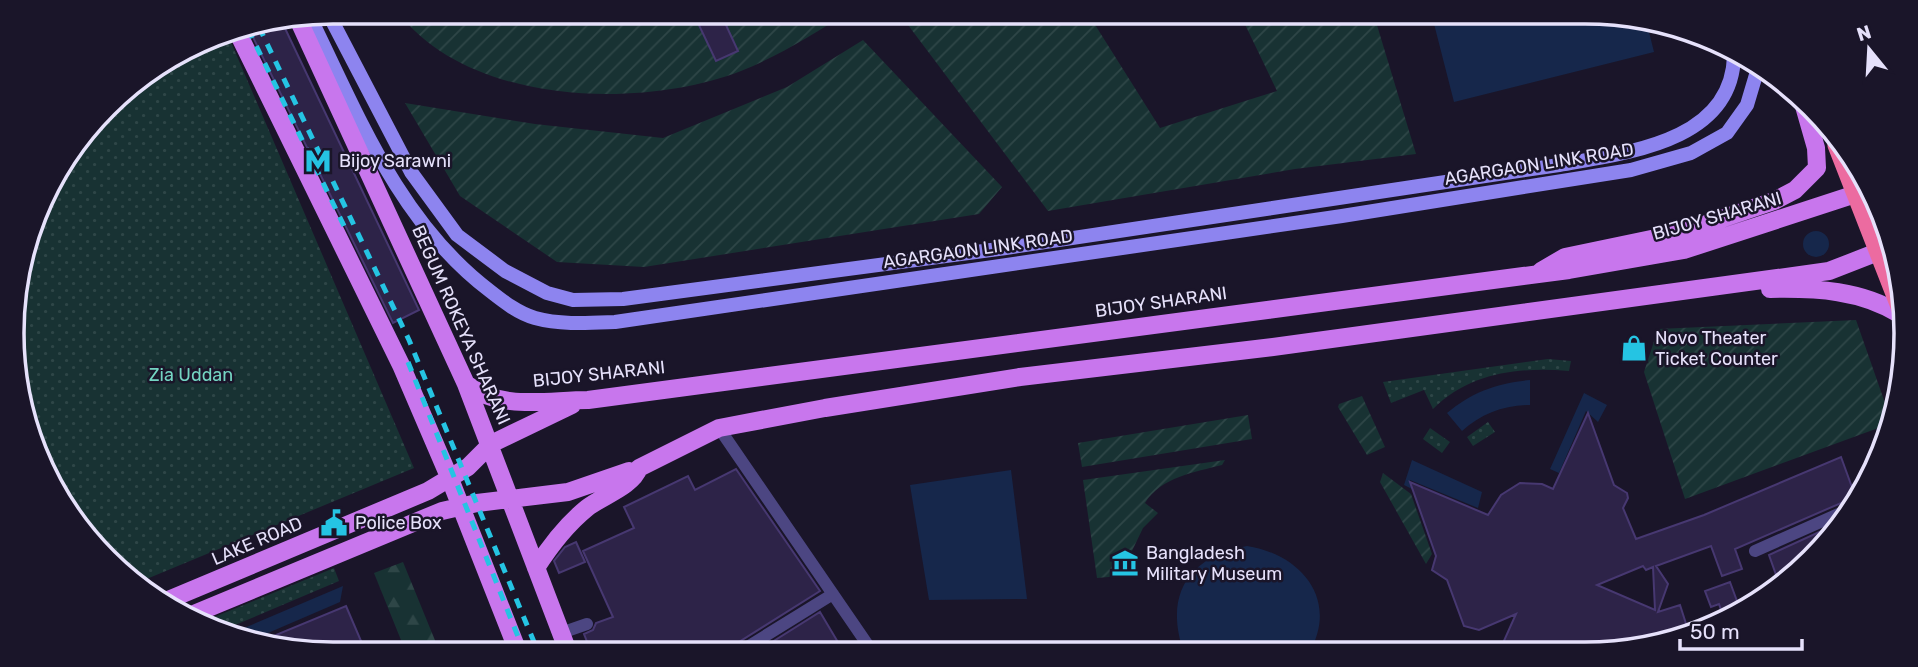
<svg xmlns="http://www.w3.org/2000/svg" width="1918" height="667" font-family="Rubik,sans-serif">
<defs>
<pattern id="grass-dots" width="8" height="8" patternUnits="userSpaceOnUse" patternTransform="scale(1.75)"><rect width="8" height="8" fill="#183233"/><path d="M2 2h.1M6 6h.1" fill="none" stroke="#2e4647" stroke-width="1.8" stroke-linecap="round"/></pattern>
<pattern id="forest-firs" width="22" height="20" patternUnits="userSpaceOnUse" patternTransform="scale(1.75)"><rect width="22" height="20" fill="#183233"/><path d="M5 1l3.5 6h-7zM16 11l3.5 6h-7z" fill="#2e4647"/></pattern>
<pattern id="garden-furrows" width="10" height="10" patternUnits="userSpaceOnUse" patternTransform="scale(1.75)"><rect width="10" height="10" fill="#183233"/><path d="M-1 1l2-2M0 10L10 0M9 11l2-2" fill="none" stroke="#2e4647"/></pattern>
</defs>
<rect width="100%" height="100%" fill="#1a1529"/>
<path fill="url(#grass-dots)" d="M227 33 414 468 137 583 67 512 23 416 15 292 46 191 121 92 211 37Z
M1548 359 1571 361 1569 371C1519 367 1471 372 1433 409L1424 390 1391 403 1383 382Z
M1488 422 1495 432 1473 446 1467 437Z
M1430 428 1450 442 1442 453 1423 439Z
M334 568 339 581 221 631 202 622Z"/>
<path fill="url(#forest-firs)" d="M403 562 441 655H407L374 573Z"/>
<path fill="url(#garden-furrows)" d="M398 12H849C815 33 779 56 741 71 640 110 468 105 398 12Z
M913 12H1087L1160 128 1277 91 1239 12H1373L1416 154 1295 169 1048 211 905 21Z
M863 40 1002 187 979 214 644 267 557 262 460 196 405 103 535 124 663 138 787 87Z
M1856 320 1892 423 1685 499 1644 372 1658 329Z
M1362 396 1385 447 1367 455 1338 407 1339 404Z
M1248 415 1252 439 1082 467 1078 443Z
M1225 460 1222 465C1195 472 1161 477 1145 503L1158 513 1143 528 1120 576 1097 578 1083 480Z
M1383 473 1411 494 1432 554 1426 564 1380 482Z"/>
<path fill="#16274b" d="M1447 12H1584L1646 20 1654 52 1454 102 1432 16Z
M1803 244a13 13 0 1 1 26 0a13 13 0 1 1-26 0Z
M1530 380V405C1504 405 1481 414 1462 431L1447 413C1472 392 1497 383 1530 380Z
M1584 393 1607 405 1598 422 1586 411 1559 473 1550 469Z
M1412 460 1482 492 1478 508 1410 480 1412 489 1404 485Z
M1011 470 1027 599 929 600 910 485Z
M1247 546C1300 554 1340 599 1309 653H1184C1164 596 1187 557 1247 546Z
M343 586 340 602 247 642 230 634Z"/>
<path fill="#2d2348" stroke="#473871" stroke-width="2" fill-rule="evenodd" d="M714 12H720L738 51 716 61 697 21Z
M282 22 419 310 393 323 249 29Z
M1588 413 1614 485 1627 493 1628 498 1623 508 1636 539 1704 515 1841 457 1857 501 1848 500 1735 549 1742 569 1722 576 1711 546 1656 566 1668 584 1658 612 1680 605 1689 633 1627 652H1499L1516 614 1479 630 1464 626 1447 580 1432 570 1436 556 1410 482 1488 515 1501 495 1520 483 1542 484 1553 489ZM1643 566 1646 570 1653 567 1655 610 1597 585Z
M736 469 820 591 731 647 727 654H592L584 634 593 630 596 623 613 617 583 551 634 528 624 507 688 476 695 490Z
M1839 523 1797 575 1780 586 1769 555Z
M576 542 585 562 559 573 554 561 565 547Z
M1730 582 1741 612 1725 622 1719 604 1711 607 1705 591Z
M346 606 367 655H333L254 644Z
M820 612 845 654H753Z"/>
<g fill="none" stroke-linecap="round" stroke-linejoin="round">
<path stroke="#4c4682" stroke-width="12" d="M719 428 874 654
M1755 551 1852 508
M561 633 587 624
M736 654 833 594"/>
<path stroke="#8d84ef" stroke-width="14" d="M328 13 411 172 457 235 505 271 547 293 573 300 623 299 1006 248 1559 165C1624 153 1732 143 1734 56
M310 17C358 115 399 222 490 291 504 302 518 313 535 318 560 325 589 323 615 322L1342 216 1631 170 1691 153 1727 133 1747 105 1758 68"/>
<path stroke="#c876ed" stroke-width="18" d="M298 19 466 384 569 654
M237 31 401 365 450 479 519 654
M1541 271 1565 257 1680 233 1774 201 1795 190 1817 168 1816 148 1804 106
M1770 289C1816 288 1862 290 1901 315
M466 384C502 411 546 400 588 400L1569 270 1684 250 1868 190
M536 568C550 546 566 525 587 508 602 496 632 487 639 468L719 428 825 408 1020 377 1273 347 1829 271 1888 248
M161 603 428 491 468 467 491 444 572 405
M189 616 442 511 477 503 568 492 629 471"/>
<path stroke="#ec6ba0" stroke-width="21" d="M1838 145 1902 309"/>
<path stroke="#25c4e3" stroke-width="5" stroke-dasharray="10 9" stroke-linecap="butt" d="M259 27 409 340 539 654
M248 29 347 232
M408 362 525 654"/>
</g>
<defs>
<g id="metro-bare" transform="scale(2.1)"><path d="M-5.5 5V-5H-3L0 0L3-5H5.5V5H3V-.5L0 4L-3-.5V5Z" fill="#25c4e3" stroke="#1a1529" stroke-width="2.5" paint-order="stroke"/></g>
<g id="shop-bare" transform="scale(2.1)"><path d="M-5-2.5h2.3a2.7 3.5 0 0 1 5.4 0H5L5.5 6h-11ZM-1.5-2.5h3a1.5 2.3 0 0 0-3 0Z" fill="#25c4e3" stroke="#1a1529" stroke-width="2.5" paint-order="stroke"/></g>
<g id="civic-bare" transform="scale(2.1)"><path d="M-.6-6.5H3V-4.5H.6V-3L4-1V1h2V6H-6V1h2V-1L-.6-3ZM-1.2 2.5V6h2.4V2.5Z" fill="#25c4e3" stroke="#1a1529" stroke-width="2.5" paint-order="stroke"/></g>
<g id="museum-bare" transform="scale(2.1)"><path d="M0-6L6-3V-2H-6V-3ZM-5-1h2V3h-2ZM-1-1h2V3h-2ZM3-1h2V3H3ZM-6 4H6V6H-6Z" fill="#25c4e3" stroke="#1a1529" stroke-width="2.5" paint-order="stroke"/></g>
</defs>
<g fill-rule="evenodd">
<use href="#metro-bare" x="318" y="161"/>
<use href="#shop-bare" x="1634" y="348"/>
<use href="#civic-bare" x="334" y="523"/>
<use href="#museum-bare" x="1125" y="563"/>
</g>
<g text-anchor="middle" stroke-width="5" stroke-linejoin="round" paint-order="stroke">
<g font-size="18" fill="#e6e1fb" stroke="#1a1529" text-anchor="start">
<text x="339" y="167">Bijoy Sarawni</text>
<text x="1655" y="344">Novo Theater<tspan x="1655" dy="21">Ticket Counter</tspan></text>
<text x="355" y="529">Police Box</text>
<text x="1146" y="559">Bangladesh<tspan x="1146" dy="21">Military Museum</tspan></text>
</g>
<g font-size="18" fill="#e6e1fb" stroke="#1a1529">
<text transform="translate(1539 164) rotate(-9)" y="6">AGARGAON LINK ROAD</text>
<text transform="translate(1717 216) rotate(-16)" y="6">BIJOY SHARANI</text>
<text transform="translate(978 249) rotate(-8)" y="6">AGARGAON LINK ROAD</text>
<text transform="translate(1161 302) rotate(-8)" y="6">BIJOY SHARANI</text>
<text transform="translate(461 325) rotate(66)" y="6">BEGUM ROKEYA SHARANI</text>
<text transform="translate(599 374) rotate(-6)" y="6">BIJOY SHARANI</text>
<text transform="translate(257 541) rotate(-23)" y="6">LAKE ROAD</text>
</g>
<g font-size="18" fill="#74d4c2" stroke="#1a1529">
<text x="191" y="381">Zia Uddan</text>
</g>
</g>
<path d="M0 0H1918V667H0ZM333 24H1585A309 309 0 0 1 1894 333V333A309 309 0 0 1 1585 642H333A309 309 0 0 1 24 333V333A309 309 0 0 1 333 24Z" fill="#1a1529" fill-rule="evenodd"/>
<path fill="none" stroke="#e6e1fb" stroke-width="3.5" d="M333 24H1585A309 309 0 0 1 1894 333V333A309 309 0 0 1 1585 642H333A309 309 0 0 1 24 333V333A309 309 0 0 1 333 24Z"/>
<g transform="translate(1869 49) rotate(342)" stroke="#1a1529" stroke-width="5" paint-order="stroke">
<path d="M0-5L12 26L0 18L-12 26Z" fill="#e6e1fb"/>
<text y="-10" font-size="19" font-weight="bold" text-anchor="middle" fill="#e6e1fb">N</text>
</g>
<path d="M1680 639v10h122v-10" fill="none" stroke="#e6e1fb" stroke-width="3.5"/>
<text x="1690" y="639" font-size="21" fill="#e6e1fb" stroke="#1a1529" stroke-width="5" paint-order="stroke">50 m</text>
</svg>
